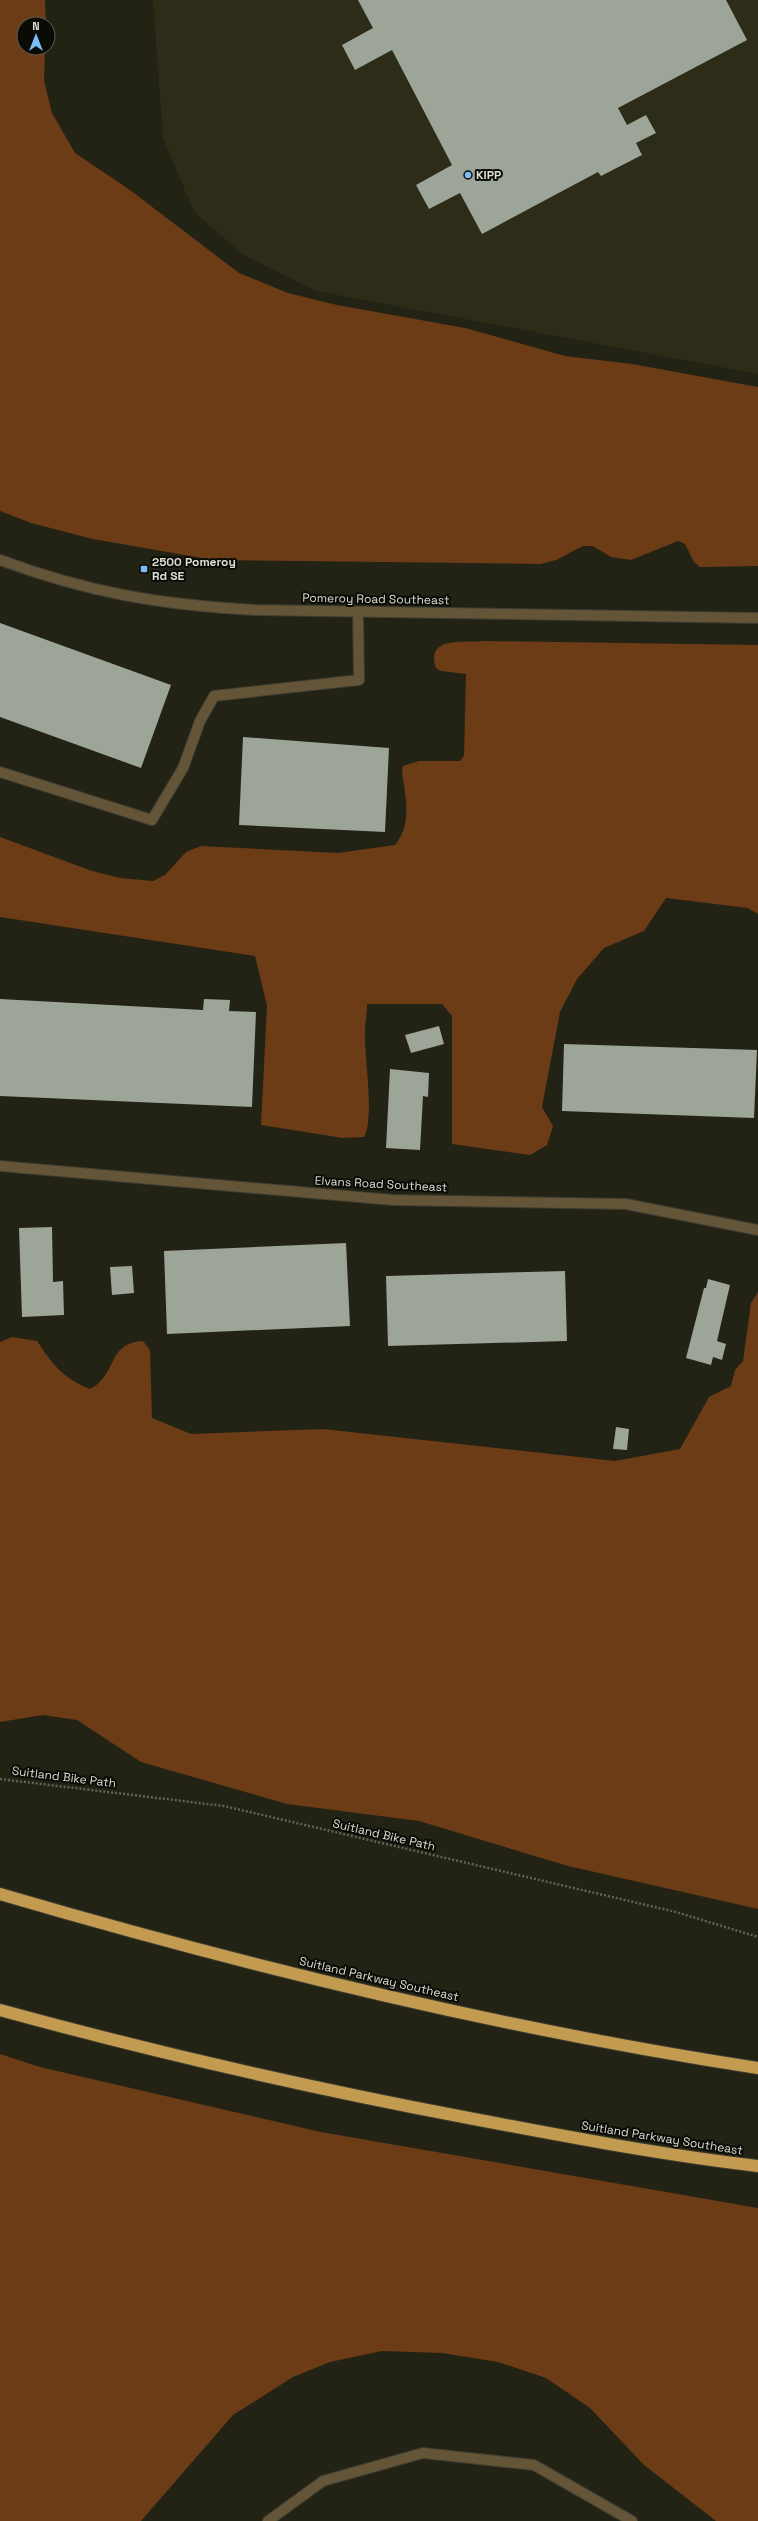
<svg xmlns="http://www.w3.org/2000/svg" width="758" height="2521" font-family="'Space Grotesk',sans-serif">
<rect width="100%" height="100%" fill="#222215"/>
<path fill="#2c2c19" d="M153 0H758V374L316 291 242 254 194 212 163 138Z"/>
<path fill="#6c3c17" d="M0 0H45L46 24H24V48H45L44 81 52 113 75 153 130 190 239 273 288 293 337 305 465 328 565 356 632 364 758 387V566L700 567 694 562 685 544 678 541 631 560 611 557 593 546H583L556 560 541 564 213 560 93 539 31 523 0 511Z
M484 641 758 645V914L748 908 666 898 644 931 604 948 577 979 560 1012 542 1107 553 1126 547 1145 530 1155 452 1144V1016L442 1004H367C367 1013 365 1023 365 1032 364 1057 375 1117 364 1137L343 1138 261 1125 267 1006 255 956 0 917V837L92 871 120 878 153 881 165 875 186 852 201 846 338 853 395 845C412 825 406 797 402 773L403 766 419 761H460L464 756 466 674 441 671 436 668C425 636 463 643 484 641Z
M758 1292V1909L568 1866 419 1821 287 1804 141 1762 77 1720 43 1715 0 1722V1342L12 1337 37 1341C53 1365 63 1378 90 1389 118 1375 106 1343 143 1341L150 1350 152 1418 191 1434 323 1429 615 1461 680 1449 709 1397 731 1386 735 1370 743 1361 751 1303Z
M0 2054 40 2067 321 2132 758 2208V2521H716L644 2465 590 2408 546 2378 498 2362 442 2353 382 2351 330 2362 293 2377 233 2415 141 2521H0Z"/>
<path fill="#9ca597" d="M358 0H726L747 40 618 108 627 125 646 115 656 133 636 143 642 155 601 176 598 172 482 234 460 193 429 209 416 185 452 165 392 50 355 70 342 45 373 28Z
M0 623 171 685 141 768 0 717Z
M243 737 389 748 385 832 239 825Z
M0 999 203 1010 204 999 230 1000 229 1011 256 1012 252 1107 0 1096Z
M439 1026 444 1044 411 1053 405 1035Z
M564 1044 757 1050 754 1118 562 1111Z
M390 1069 429 1073 428 1097 423 1096 420 1150 386 1148Z
M52 1227 53 1282 63 1281 64 1315 22 1317 19 1228Z
M346 1243 350 1326 167 1334 164 1251Z
M132 1266 134 1293 112 1295 110 1267Z
M565 1271 567 1341 388 1346 386 1276Z
M708 1279 730 1285 717 1341 726 1344 722 1360 713 1357 711 1365 686 1358 704 1288H706Z
M616 1427 629 1429 627 1450 613 1449Z"/>
<g fill="none" stroke-linecap="round" stroke-linejoin="round">
<g stroke="#3c3c30" stroke-width="12">
<path id="lane" d="M0 772 152 820 183 768 200 721 214 696 359 680 358 612
M268 2521 323 2481 423 2453 534 2465 632 2521"/>
</g>
<g stroke="#3c3c30" stroke-width="12">
<path id="street" d="M0 560C89 593 162 605 256 610L758 618
M0 1166 393 1200 626 1204 758 1230"/>
</g>
<g stroke="#3c3c30" stroke-width="14">
<path id="highway" d="M0 1894C249 1967 502 2029 758 2068
M0 2010C157 2053 314 2089 474 2119 568 2137 663 2155 758 2166"/>
</g>
<path stroke="#636358" stroke-width="2.5" stroke-dasharray="2 2" stroke-linecap="butt" d="M0 1779 224 1806 676 1912 758 1937"/>
<use href="#lane" stroke="#655538" stroke-width="10"/>
<use href="#street" stroke="#655538" stroke-width="10"/>
<use href="#highway" stroke="#c39b50" stroke-width="12"/>
</g>
<g fill="#7abef8" stroke="#0b0b06" stroke-width="1.5">
<circle cx="468" cy="175" r="4"/>
<rect x="140" y="565" width="8" height="8" rx="2"/>
</g>
<g text-anchor="middle" stroke-width="4" stroke-linejoin="round" paint-order="stroke">
<g font-size="12" font-weight="bold" fill="#ddded5" stroke="#0b0b06" text-anchor="start">
<text x="476" y="179">KIPP</text>
<text x="152" y="566">2500 Pomeroy<tspan x="152" dy="14">Rd SE</tspan></text>
</g>
<g font-size="12" fill="#ddded5" stroke="#0b0b06">
<text transform="translate(376 599) rotate(1)" y="4">Pomeroy Road Southeast</text>
<text transform="translate(381 1184) rotate(3)" y="4">Elvans Road Southeast</text>
<text transform="translate(64 1777) rotate(7)" y="4">Suitland Bike Path</text>
<text transform="translate(384 1835) rotate(13)" y="4">Suitland Bike Path</text>
<text transform="translate(379 1979) rotate(13)" y="4">Suitland Parkway Southeast</text>
<text transform="translate(662 2138) rotate(9)" y="4">Suitland Parkway Southeast</text>
</g>
</g>
<g transform="translate(36 36)"><circle r="19" fill="#0b0b06" stroke="#5f5f59"/>
<path d="M0-3L7 15L0 10L-7 15Z" fill="#7abef8"/>
<text y="-6" font-size="11" font-weight="bold" text-anchor="middle" fill="#ddded5">N</text>
</g>
</svg>
